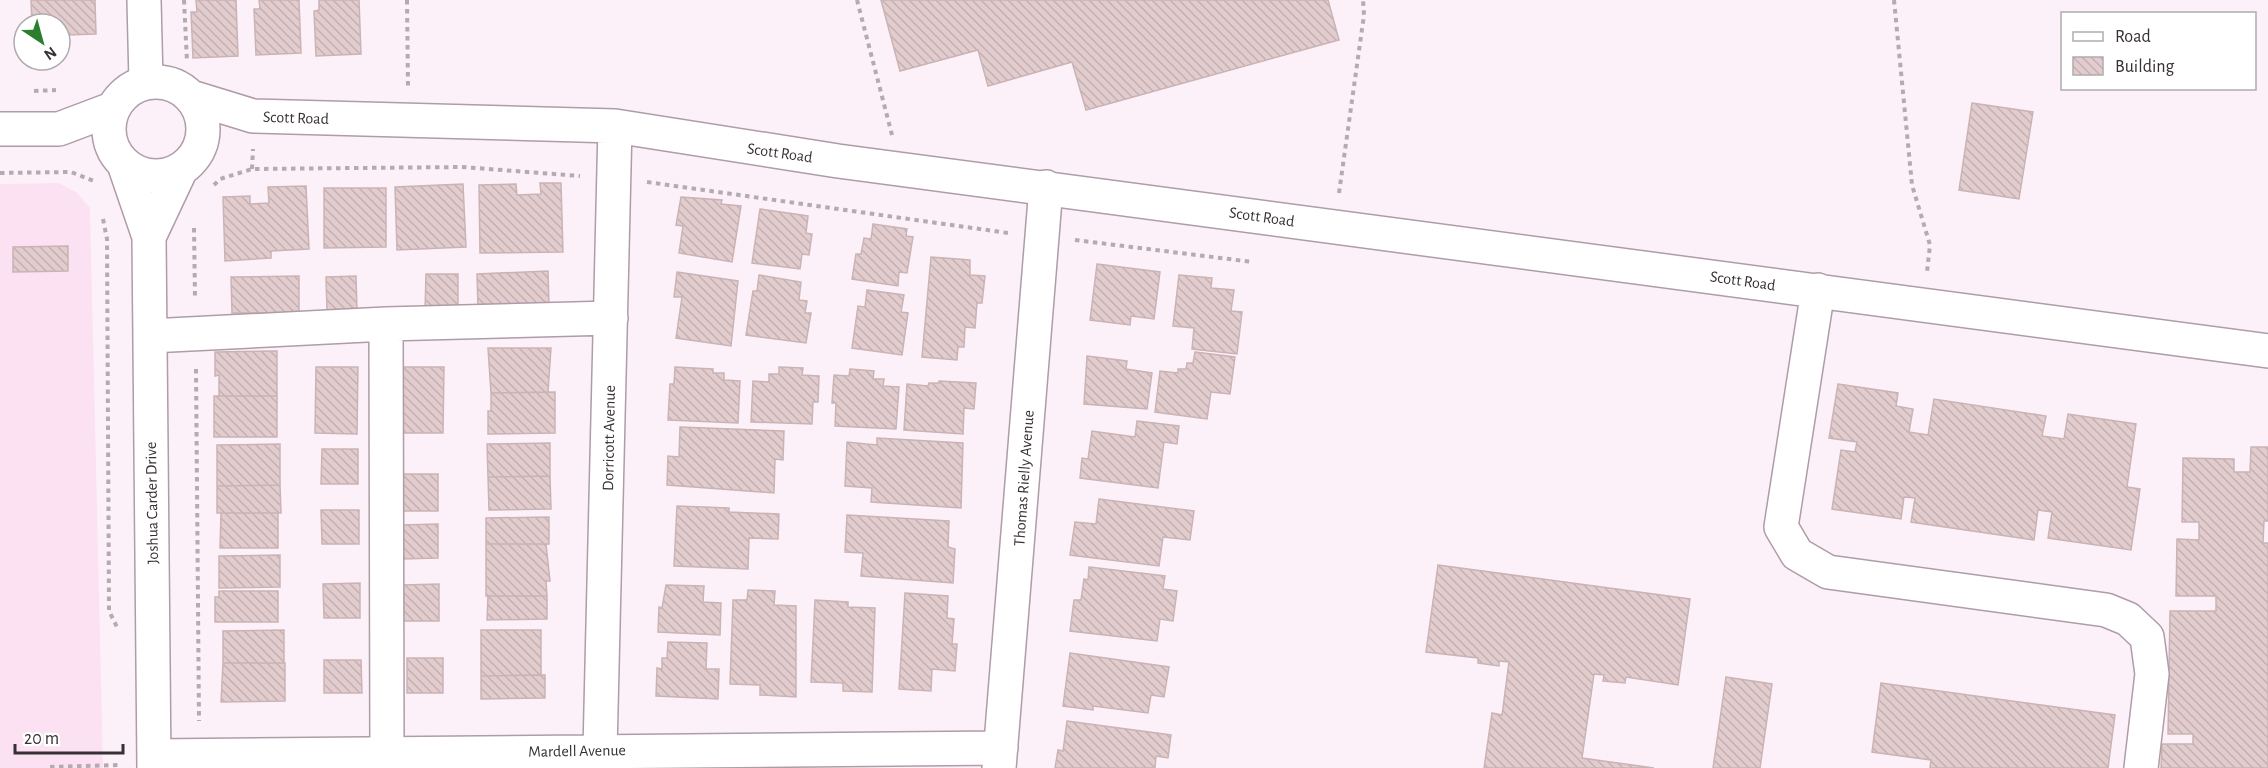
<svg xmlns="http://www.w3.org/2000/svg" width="2268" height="768" font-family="'Alegreya Sans',sans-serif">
<defs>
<pattern id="building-back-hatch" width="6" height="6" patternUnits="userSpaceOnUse" patternTransform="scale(1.5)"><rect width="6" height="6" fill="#e3ccce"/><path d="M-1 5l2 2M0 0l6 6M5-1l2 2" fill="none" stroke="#c3b0b2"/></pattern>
</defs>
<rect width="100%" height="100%" fill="#fdf1f9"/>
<path fill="#fbe1f2" d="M59 183 76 192 90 208 103 768H0V184Z"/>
<path fill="url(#building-back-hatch)" stroke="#cab3b5" stroke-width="1.5" d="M31 0H95L96 34 66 35V56H60V24H32Z
M196 0H236L238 56 193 58 191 12H197Z
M259 0H299L301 53 256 55 254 9H260Z
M319 0H359L361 54 316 56 314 11 319 10Z
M881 0H1328L1339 40 1086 110 1072 62 988 86 978 50 900 71Z
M1972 103 2033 112 2019 199 1959 190Z
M540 183H561L563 252 480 253 479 185 516 184 517 195 541 194Z
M463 184 466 247 397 250 395 187Z
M306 186 309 249 271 251V258L225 261 223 197 250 196V204L269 203 268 187Z
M324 188H386V247L324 248Z
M681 197 722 200 721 204 741 206 732 262 679 253 683 226 676 225Z
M760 209 808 216 806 233 812 234 809 255 802 254 800 269 752 263Z
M873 224 907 229 906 236 913 237 907 273 899 272 898 286 852 279 856 254H861L864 238 871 239Z
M68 246V271L13 272V247Z
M931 257 970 260V275L985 276 982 303H977L975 328 965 327 964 347H958L957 360 922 357Z
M1097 264 1160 272 1154 319 1131 316 1130 325 1090 320Z
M548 271 549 306 478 309 477 274Z
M677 272 738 281 731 346 676 338 682 297H674Z
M426 274H458V311L425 310Z
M759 275 801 282 799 300 807 301 805 313H811L806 343 746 335 753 291H757Z
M1179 275 1212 278 1211 288 1234 290 1231 311 1242 312 1237 354 1192 349 1194 328 1173 326Z
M299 276V313H232L231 277Z
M356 276 357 311 327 312 326 277Z
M867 290 904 295 901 312 908 313 902 355 852 348 858 306 865 307Z
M488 348H551L548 392 491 393Z
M277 351V396H219V375L215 376V352Z
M1195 352 1235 357 1230 394 1211 392 1207 419 1155 412 1160 371 1178 373V369H1186L1187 363H1193Z
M1087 356 1127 361 1126 369 1152 373 1147 409 1084 404Z
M316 367H358L357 434 315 433Z
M402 367H444L443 433H401Z
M675 367 713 369V373H724V380L740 381 738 423 668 420 670 384H674Z
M779 367 803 368 802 375 819 376 818 402H813L812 424 751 422 753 381 769 382V374H779Z
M850 369 874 371 873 379H884L883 386 899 387 896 429 835 426 836 403H832L834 375 849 376Z
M939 381 976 383 974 409 964 408 963 434 904 430 907 384 928 386 929 383H939Z
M1838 384 1898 393 1896 406 1913 409 1909 432 1928 435 1934 399 2046 416 2042 436 2064 439 2068 414 2136 424 2127 487 2140 489 2131 550 2048 538 2052 512 2038 510 2034 540 1911 522 1915 498 1904 497 1901 519 1832 509 1841 450 1855 452 1857 442 1829 438Z
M555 392V433L488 434V411H491V393Z
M214 396H277V437H214Z
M1137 421 1179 426 1177 444 1164 442 1158 488 1080 478 1082 458 1088 459 1092 431 1135 437Z
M680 427 784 431 783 460 775 459 774 493 667 485 668 456 679 457Z
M877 438 963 443 961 508 871 502 872 488 845 486 847 442 877 445Z
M550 443V476L488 477 487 444Z
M280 444V485L217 486V445Z
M2251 447H2268V521H2264L2263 543H2268V768H2161L2162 744H2193V734H2168L2170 611H2216V596H2176L2177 539 2199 540V522H2182L2183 458 2234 459V472H2250Z
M322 449H358V484H321Z
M402 474H438V511H402Z
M550 476 551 509 489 510 488 477Z
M280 485 281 513H217V486Z
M1099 499 1194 511 1190 540 1163 537 1159 566 1070 555 1075 522 1096 524Z
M677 506 729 508V512L779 514 778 539 749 538 748 569 674 566Z
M321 510H359V544H322Z
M221 513H278V548H220Z
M847 515 949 521 948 547 955 549 953 583 861 576 863 553 845 552Z
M549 517V544H486V518Z
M438 524V558L402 559V525Z
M486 544H546L550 581H546L547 596H486Z
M280 555V587L219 588V556Z
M1438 565 1690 599 1678 685 1626 677 1625 683 1603 681 1604 675 1594 674 1582 758 1654 768H1484L1492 713 1502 715 1509 662 1499 661V666L1478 663V658L1426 652Z
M1089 567 1165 576 1163 589 1177 591 1173 621 1160 619 1157 641 1070 631 1074 600H1081L1084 579 1088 580Z
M360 583V618H324L323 584Z
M439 584V621H403V585Z
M666 585 704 586 703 602 721 603 720 635 658 632 659 607 662 608Z
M748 590 775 591 774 605 796 606V697L760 695V685L730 684 733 600H747Z
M219 591H278V622H215V597H219Z
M905 593 948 596 947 618 954 619 952 644H957L955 671 932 669 931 691 899 689Z
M488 596H547V619L487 620Z
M815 600 848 602V607L875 608 872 692 843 691V683L811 682Z
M284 630V663H223V631Z
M481 630H541V675L481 676Z
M668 642 707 643 706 669H719L718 699 656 696 657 668 662 669V658H667Z
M1070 653 1169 667 1164 697 1151 695 1148 713 1093 706V710L1063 706Z
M407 658H443V693H407Z
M324 660H361L362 693H324Z
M223 663H285V701L221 702Z
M545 675V698L481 699V676Z
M1726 677 1772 684 1760 768H1713Z
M1881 683 2115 715 2108 768H1930L1931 760 1872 752Z
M1067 721 1171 735 1168 758 1156 756 1155 768H1055L1058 750 1063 751Z"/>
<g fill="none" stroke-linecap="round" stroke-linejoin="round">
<g stroke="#ae9ca8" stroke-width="36">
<path id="minor" d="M144 0 146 82
M109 129a47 47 0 1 1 94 0a47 47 0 1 1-94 0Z
M191 97 253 116 615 126 838 161 2268 351
M0 129H59L112 109
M124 164 149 237 154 768
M149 237 181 169
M1818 290 1781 527 1797 554 1828 572 2106 610 2128 619 2147 637 2152 674 2141 768
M386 324 387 754
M150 336 386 324 611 318
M600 750 615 126
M154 756 1001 748
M999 768 1046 187"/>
</g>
<path stroke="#b4aab1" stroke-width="4" stroke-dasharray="4.5 4.5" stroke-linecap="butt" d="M184 0 187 62
M407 0 408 86
M857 0 892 135
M1894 0 1912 185 1930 245 1927 272
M34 91 56 90
M252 169 253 149
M0 173 71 172 94 181
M647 182 1008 233
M214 185 220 179 252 169 462 167 580 176
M1339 193 1364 15 1363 0
M103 219 107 239 109 611 117 627
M194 228 195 298
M1075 240 1253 262
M196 369 199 721
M50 767 120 765"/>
<use href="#minor" stroke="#fff" stroke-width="33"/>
</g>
<g text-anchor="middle" stroke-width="6" stroke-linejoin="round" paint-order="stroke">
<g font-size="16" fill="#373035" stroke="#fff">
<text transform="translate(296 117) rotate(2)" y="6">Scott Road</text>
<text transform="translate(780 152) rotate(8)" y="6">Scott Road</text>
<text transform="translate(1262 216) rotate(8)" y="6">Scott Road</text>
<text transform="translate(1743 280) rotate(8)" y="6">Scott Road</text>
<text transform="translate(608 438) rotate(-89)" y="6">Dorricott Avenue</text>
<text transform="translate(1023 478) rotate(-86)" y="6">Thomas Rielly Avenue</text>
<text transform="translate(151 503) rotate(-91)" y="6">Joshua Carder Drive</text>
<text transform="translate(577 750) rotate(-1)" y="6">Mardell Avenue</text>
</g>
</g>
<rect x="2061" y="12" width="195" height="78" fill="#ffffff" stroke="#afacae" stroke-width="1.5"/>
<rect x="2073" y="32" width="30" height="9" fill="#ffffff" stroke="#afacae" stroke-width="1.5"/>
<text x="2115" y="42" font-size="18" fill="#373035">Road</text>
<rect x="2073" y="57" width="30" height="18" fill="url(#building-back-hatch)" stroke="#afacae" stroke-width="1.5"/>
<text x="2115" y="72" font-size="18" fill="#373035">Building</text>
<g transform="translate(42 42) rotate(144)"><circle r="28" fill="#ffffff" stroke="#afacae" stroke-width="1.5"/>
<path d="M0-4.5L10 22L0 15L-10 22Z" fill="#297f2c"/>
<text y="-9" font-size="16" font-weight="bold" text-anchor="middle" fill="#373035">N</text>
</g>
<path d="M15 744v9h108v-9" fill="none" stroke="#373035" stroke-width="3"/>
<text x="24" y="744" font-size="18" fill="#373035" stroke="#ffffff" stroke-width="4.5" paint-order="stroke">20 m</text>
</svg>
